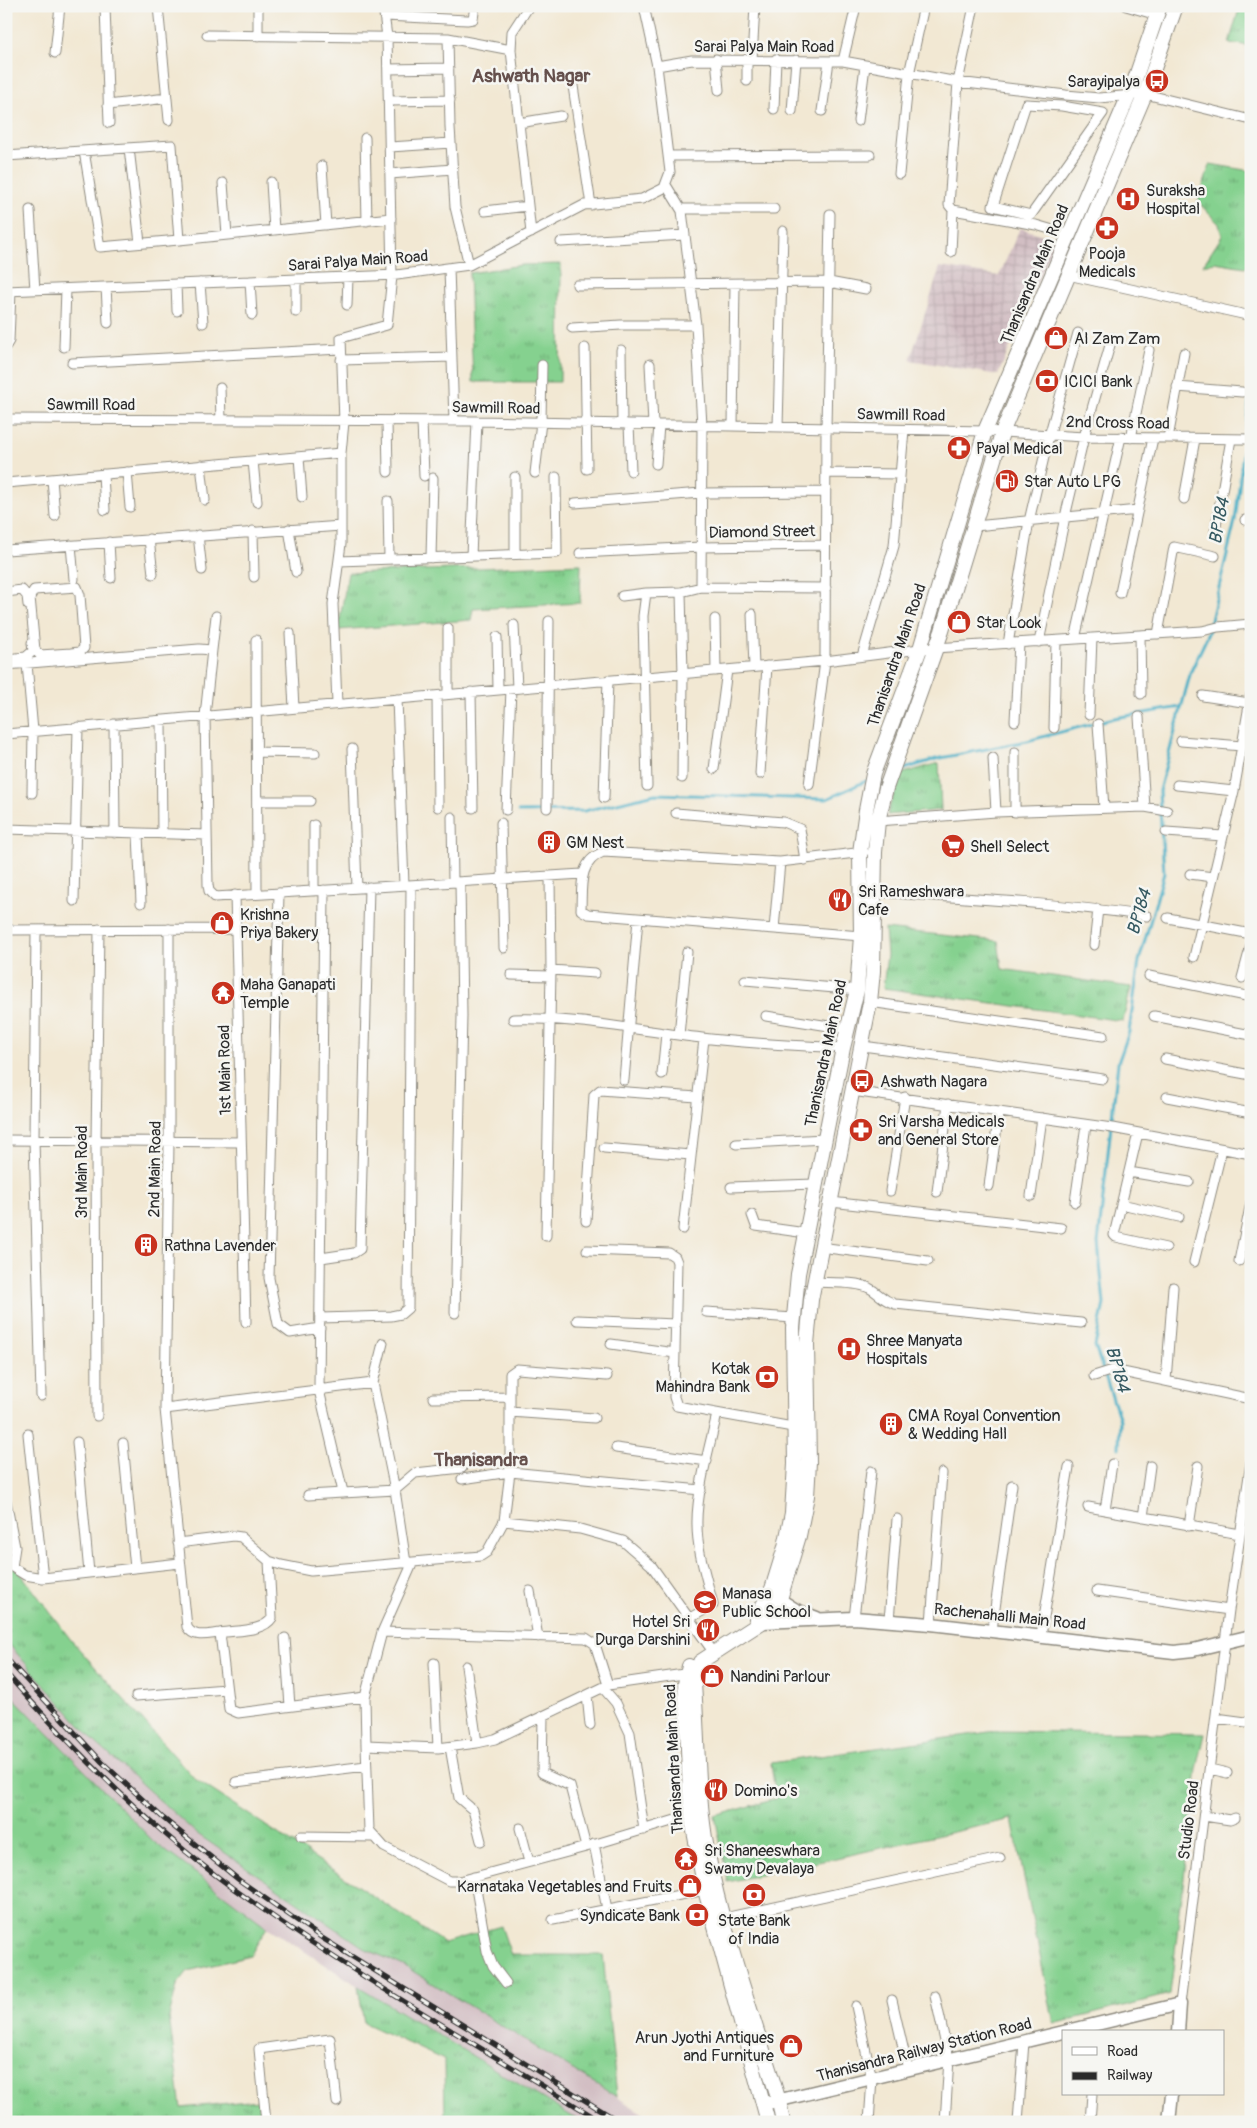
<svg xmlns="http://www.w3.org/2000/svg" width="1257" height="2128" font-family="Pangolin,sans-serif">
<defs>
<pattern id="industrial-grid" width="8" height="8" patternUnits="userSpaceOnUse" patternTransform="scale(1.25)"><rect width="8" height="8" fill="#d2bec3"/><path d="M0 4h8M4 0v8" fill="none" stroke="#b4a3a8"/></pattern>
<pattern id="grass-tufts" width="24" height="20" patternUnits="userSpaceOnUse" patternTransform="scale(1.25)"><rect width="24" height="20" fill="#85d18f"/><path d="M3 7l-1-3M5 7V3M7 7l1-3M15 17l-1-3M17 17v-4M19 17l1-3" fill="none" stroke="#6daa75"/></pattern>
</defs>
<rect width="100%" height="100%" fill="#f6f6f2"/>
<filter id="ink" filterUnits="userSpaceOnUse"><feTurbulence type="fractalNoise" baseFrequency=".02" numOctaves="2"/><feDisplacementMap in="SourceGraphic" scale="10" xChannelSelector="R" yChannelSelector="G"/><feConvolveMatrix kernelMatrix="1 2 1 2 8 2 1 2 1" color-interpolation-filters="sRGB"/></filter>
<filter id="wash" filterUnits="userSpaceOnUse"><feTurbulence type="fractalNoise" baseFrequency=".0096" numOctaves="4" result="noise"/><feDisplacementMap in="SourceGraphic" scale="20" xChannelSelector="R" yChannelSelector="G"/><feGaussianBlur stdDeviation="1.12" result="paint"/><feColorMatrix in="noise" values="0 0 0 0 0 0 0 0 0 0 0 0 0 0 0 0 0 1.4 0 .05"/><feComposite in="paint" operator="in"/></filter>
<g filter="url(#wash)">
<rect width="100%" height="100%" fill="#f2e8d3"/>
<path fill="url(#industrial-grid)" d="M1020 228 1056 239 998 375 910 360 940 267 999 276Z"/>
<path fill="#d2bec3" d="M6 1641 94 1741 196 1833 366 1949 406 1967 657 2122H581L358 1986 267 1927 154 1842 6 1690Z"/>
<path fill="url(#grass-tufts)" stroke="#587e5d" d="M1240 6H1251V46L1229 43Z
M1210 164 1251 171V268L1215 262 1203 265 1222 236 1219 224 1198 202Z
M561 264 560 382H473L469 273 522 265Z
M581 564 580 603 473 609 471 620 338 630 348 573Z
M939 763 941 810 887 815 900 774Z
M885 929 998 941 1002 969 1131 987 1123 1021 883 988 887 955Z
M6 1554 71 1640 195 1779 444 1943 501 1926 511 1955H603L617 2097 406 1967 366 1949 196 1833 94 1741 6 1641Z
M6 1690 154 1842 267 1927 250 1956 188 1971 177 1985 169 2017 181 2108 258 2100 260 2122H6Z
M996 1731 1205 1734 1197 1769 1170 1994 1054 2024 1012 1819 728 1882 715 1816 776 1799 771 1763Z
M358 1986 581 2122H445L444 2060 364 2023Z"/>
<g fill="none" stroke-linecap="round" stroke-linejoin="round">
<path stroke="#47afc6" stroke-width="3" d="M1251 337 1249 340 1251 360
M898 771 936 759 1027 741 1114 718 1181 707
M518 812 584 811 655 794 827 799 866 781
M1119 1448 1120 1420 1095 1346 1104 1304 1098 1243 1118 1063 1129 1032 1139 961 1164 873 1159 791 1191 671 1207 637 1235 521 1251 387"/>
</g>
</g>
<g filter="url(#ink)">
<g fill="none" stroke-linecap="round" stroke-linejoin="round">
<g stroke="#8e8a7f" stroke-width="11">
<path id="street" d="M105 6 109 123
M158 6 169 120
M529 6 512 32 511 50 531 233
M644 6 657 66
M974 6 958 82 949 205 953 210 1036 225 1070 235
M1126 6 1157 15
M385 16 467 20 473 19 475 6
M207 35 448 38 511 50
M258 36V6
M448 38 450 127 455 207 469 265
M55 53 60 6
M716 59 719 90
M747 59V81
M752 59 755 6
M843 61 856 6
M388 69 449 68
M573 86 591 205
M389 101 450 100
M1026 104 1062 106 1103 113 1031 215 993 206Z
M108 105 167 98
M774 109 776 59
M792 111 796 60
M822 111 829 61
M858 121 865 66
M519 123 561 116
M365 138 367 221
M390 147 451 143
M129 148 140 243
M84 151 100 247 179 240
M6 156 172 145 179 240 391 218
M668 156 870 155
M322 166 326 225
M390 174 453 169
M899 174 909 74 924 6
M271 182 274 230
M223 183 227 235
M666 185 682 211 696 325 702 425 701 587
M681 209H774
M30 210 35 290
M485 211 528 206
M561 242 685 235
M951 252 953 210
M449 268 454 421
M1068 275 1251 316
M296 279V312
M250 281 252 315
M200 283 203 323
M176 284 177 311
M577 285 829 282 866 289
M106 287 108 323
M6 291 397 275 469 265 584 205 642 199 664 188 670 172 657 66 692 60 843 61 958 82 1066 95 1099 98 1145 94 1251 120
M347 305 348 277
M572 328 621 325H696
M6 346 9 341 11 291
M64 347 66 289
M585 348 587 469
M621 350 622 424
M341 360 452 357
M72 363 341 349
M650 364 653 424
M1177 387 1242 392
M220 388 221 420
M6 419 477 421 985 431 1084 437 1251 439
M422 421 424 476
M387 422 388 472
M629 424 631 471
M733 426 735 284
M778 427 783 231
M1131 438 1149 350
M1168 438 1184 353
M299 457 302 497
M253 461 257 502
M656 464 659 425
M201 465 205 500
M127 472 130 507
M535 473 541 422 542 365
M826 473 900 474
M103 474 105 510
M52 479 55 516
M6 483 341 453
M1184 499 1195 439
M388 501 389 559
M575 503 701 493 825 492
M6 510V517
M1245 520 1251 521
M975 526 1138 510
M289 529 296 572
M253 531 254 577
M1215 532 1231 439
M198 535 202 570
M149 539 153 574
M109 542 111 578
M71 545 74 579
M6 550 341 526
M580 553 701 547 825 545
M515 554V477
M471 556 477 421
M431 558 433 478
M339 561 557 553 556 477
M6 592 22 590 27 596 28 605
M681 592 683 674 682 778
M1120 593 1153 438
M622 596 646 593
M752 614 754 667
M715 619 716 671
M514 625 517 688
M290 633 294 708
M1158 634 1174 547 1215 556
M1140 635 1141 694
M497 637 498 690
M1075 639 1121 437
M256 640 257 894
M1039 642 1065 517 1084 437 1112 338
M1008 644 1029 521 1049 436 1078 333
M212 650 216 616
M71 653 80 652 84 648 80 595 77 587 34 590 30 597 35 650 40 655 71 653V659
M862 656 894 546 904 430
M6 659 26 657 33 651 32 643
M27 664 33 731 32 793
M6 665 199 649 212 650 205 716 208 885 209 891 215 897 582 874
M471 692 473 808
M448 694V628
M437 696 438 807
M1203 696 1249 703
M397 699 404 885
M337 704 333 604 341 544V453L344 422 341 338 387 325 392 276 387 37 383 6
M1089 715 1092 638
M1139 717 1145 807
M161 720 162 834
M1015 721 1019 643
M114 724 115 833
M1098 724 1104 808
M1054 728 1056 641
M6 734 825 661 920 649 1202 631 1218 627 1251 624
M1181 741 1242 746
M352 749 357 888
M256 752 315 753
M1015 752V812
M993 758 996 812
M714 769 727 670
M760 774 767 666
M809 785 825 661 826 428 830 214
M1177 785 1234 791
M647 786 643 616 646 593 681 592 701 587 826 588
M604 798 608 680
M257 801H310
M547 808 549 621
M506 810 511 689
M676 813 783 822 800 829 805 860
M452 817 453 882
M878 821 996 812 1145 807 1167 811
M501 823 504 948
M6 829 207 835
M1166 832 1223 836
M138 834 141 903
M1190 874 1213 877
M324 890 319 1390 343 1492
M314 891V825
M875 892C966 898 1057 903 1147 916
M279 893 269 1278 278 1324 290 1333 320 1328
M235 895 246 1322
M74 901 78 727
M1168 918 1251 934
M169 929V1141L165 1409 187 1627C194 1639 208 1634 220 1633L229 1709 238 1713 365 1697 366 1745 438 1748 477 1743 495 1739 608 1685 691 1673
M774 929 780 862
M6 930 235 929
M36 930 34 1140 41 1396
M861 936 588 914 581 910C582 887 578 862 603 852L780 862 864 852
M1094 945 1098 909
M1194 957 1234 791 1251 694
M551 970 595 973
M511 975 551 976
M1149 976 1251 997
M1242 978 1251 945
M745 980 857 990
M870 1002 1103 1036
M766 1016 848 1029
M1154 1016 1251 1035
M513 1019C578 1017 639 1031 702 1038 749 1044 796 1045 843 1048
M679 1035 687 952
M863 1046 1103 1079
M1165 1059 1251 1075
M662 1074 666 1034
M624 1080 638 919
M852 1091 1112 1128 1251 1154
M1167 1097 1251 1113
M1138 1133 1114 1235 1116 1237 1166 1248
M6 1140 241 1142
M736 1144 824 1139
M604 1148 691 1155
M1129 1172 1189 1182
M989 1186 999 1112
M731 1187 815 1184
M890 1191 905 1097
M937 1192 948 1104
M1031 1196 1042 1118
M831 1202 1061 1228
M1075 1202 1086 1125
M1121 1204 1179 1217
M752 1215 756 1226 806 1233
M586 1221 594 1095 600 1090 697 1097
M683 1229 704 1039
M546 1236 551 970 550 876
M820 1247 928 1261
M587 1250 669 1253 675 1257 677 1262 674 1397 677 1406 798 1428
M321 1258 354 1253 360 1249 369 887
M1239 1261 1251 1202
M1194 1262 1222 1149
M814 1282C828 1283 857 1281 869 1288 880 1293 880 1299 895 1304L1081 1323
M706 1312 794 1318
M455 1313 462 1016 460 882
M320 1318 391 1316 401 1314 408 1308 411 885
M577 1320 676 1324
M611 1344 675 1353
M1094 1376 1113 1370 1251 1399
M1166 1381 1173 1287
M373 1383 383 1343
M433 1398 510 1397
M165 1409 373 1383 395 1490 415 1473 462 1468
M510 1412 594 1418
M97 1416 96 1141 99 929
M28 1434 43 1578
M77 1442 89 1573
M123 1443 135 1568
M616 1448 707 1461
M462 1479 510 1472 701 1490
M308 1495 395 1490 406 1563
M6 1501 15 1547 12 1567 25 1575 43 1578 180 1563
M1088 1507 1240 1534
M1105 1510 1112 1464
M1143 1517 1150 1466
M504 1521 510 1472V1374L517 1369 607 1376
M1189 1526 1198 1466
M178 1543 234 1536 241 1537 269 1561 281 1565 311 1571 481 1556 487 1552 504 1521 580 1529 623 1541 651 1565 714 1653
M530 1591 538 1637
M1097 1591 1229 1610
M690 1618 713 1605C707 1579 697 1551 697 1525 696 1494 710 1445 717 1414
M854 1618 871 1471
M889 1621 897 1519
M931 1624 942 1473
M992 1630 1012 1485
M382 1632 586 1638 595 1644 608 1685
M220 1633C236 1630 263 1632 272 1618L269 1561
M1041 1635 1069 1467
M285 1638 290 1706
M434 1663 438 1748
M466 1666 477 1743
M603 1688 616 1703 630 1733 644 1830
M587 1695 590 1725
M136 1696 226 1689
M365 1697 382 1632 413 1562
M543 1716 542 1773 570 1786 586 1847
M1216 1718 1246 1722
M366 1745 369 1830 384 1847 449 1881H460L586 1847 695 1814
M450 1747 459 1798 473 1810 481 1841
M1210 1769 1227 1773
M236 1782 366 1766
M1204 1816 1230 1820 1235 1818
M520 1828 529 1862
M301 1836 374 1837
M594 1844 607 1909
M474 1877 487 1951 493 1966 506 1983
M724 1918 1000 1858
M553 1920 705 1890
M935 1996 949 2059 945 2122
M892 2000 908 2069
M1180 2004 1229 1610 1251 1462
M856 2006 872 2079 869 2122
M266 2122 259 2049 330 2039 337 2102
M1018 2122 1024 2042
M1090 2122 1092 2094"/>
</g>
<g stroke="#8e8a7f" stroke-width="15">
<path id="secondary" d="M771 1594 796 1610 817 1618
M756 1618 762 1622 854 1618 931 1624 1174 1652 1193 1650 1251 1636
M764 2104 1180 2004 1178 2032
M1169 2122 1172 2094"/>
</g>
<g stroke="#8e8a7f" stroke-width="16">
<path id="primary" d="M756 1618 772 1589 785 1547 792 1513 795 1464 793 1328 798 1274 843 1048 857 990 861 936 860 852 866 810 873 774 920 649 985 431 1132 88 1160 6
M689 1666 685 1684 691 1815 705 1890 768 2122
M783 2122 779 2101C754 2019 723 1934 707 1850 697 1795 698 1739 694 1684L700 1662 762 1622 780 1599 799 1536 807 1496 809 1462 807 1344 811 1300 870 1002 873 971 875 852 878 821 886 788 942 631 1002 433 1145 94 1176 6"/>
</g>
<use href="#street" stroke="#fff" stroke-width="9"/>
<use href="#secondary" stroke="#fff" stroke-width="12"/>
<use href="#primary" stroke="#fff" stroke-width="14"/>
<g stroke="#2b2b2b" stroke-width="5">
<path id="rail" d="M6 1658 102 1762 163 1818 239 1880 322 1938 620 2122
M6 1673C75 1752 149 1827 234 1889 352 1974 479 2046 602 2122"/>
</g>
<use href="#rail" stroke="#f6f6f2" stroke-width="3" stroke-dasharray="9" stroke-linecap="butt"/>
</g>
</g>
<defs>
<g id="bus-disc" transform="scale(1.25)"><circle r="9.5" fill="#c8321e" stroke="#f6f6f2"/><path d="M-5-6H5V4H4V6H2V4H-2V6H-4V4H-5ZM-3.5-4V0h7V-4ZM-3.5 1.2v1.5H-2V1.2ZM2 1.2v1.5H3.5V1.2Z" fill="#fff"/></g>
<g id="hospital-disc" transform="scale(1.25)"><circle r="9.5" fill="#c8321e" stroke="#f6f6f2"/><path d="M-5-5h3v3.5h4V-5h3V5h-3V1.5h-4V5h-3Z" fill="#fff"/></g>
<g id="pharmacy-disc" transform="scale(1.25)"><circle r="9.5" fill="#c8321e" stroke="#f6f6f2"/><path d="M-2-6h4v4h4v4h-4v4h-4v-4h-4v-4h4Z" fill="#fff"/></g>
<g id="shop-disc" transform="scale(1.25)"><circle r="9.5" fill="#c8321e" stroke="#f6f6f2"/><path d="M-5-2.5h2.3a2.7 3.5 0 0 1 5.4 0H5L5.5 6h-11ZM-1.5-2.5h3a1.5 2.3 0 0 0-3 0Z" fill="#fff"/></g>
<g id="bank-disc" transform="scale(1.25)"><circle r="9.5" fill="#c8321e" stroke="#f6f6f2"/><path d="M-6-4H6V4H-6ZM0-2.3a2.3 2.3 0 1 0 0 4.6a2.3 2.3 0 1 0 0-4.6Z" fill="#fff"/></g>
<g id="fuel-disc" transform="scale(1.25)"><circle r="9.5" fill="#c8321e" stroke="#f6f6f2"/><path d="M-5.5-6h7V0h2V4h1.3V-2.5L3-4.5l.8-.8L6-3V5H2.5V1h-1V6h-7ZM-4.2-4.7v3.2H.2V-4.7Z" fill="#fff"/></g>
<g id="building-disc" transform="scale(1.25)"><circle r="9.5" fill="#c8321e" stroke="#f6f6f2"/><path d="M-4-6H4V6H1V3H-1V6H-4ZM-2.5-4.3h1.7v1.8h-1.7ZM.8-4.3h1.7v1.8H.8ZM-2.5-1h1.7V.8h-1.7ZM.8-1h1.7V.8H.8Z" fill="#fff"/></g>
<g id="supermarket-disc" transform="scale(1.25)"><circle r="9.5" fill="#c8321e" stroke="#f6f6f2"/><path d="M-6-5.5h2.5l.6 2H6L4.5 2H-2.5L-4.4-4H-6ZM-1.5 3.2a1.3 1.3 0 1 0 .1 0ZM3 3.2a1.3 1.3 0 1 0 .1 0Z" fill="#fff"/></g>
<g id="restaurant-disc" transform="scale(1.25)"><circle r="9.5" fill="#c8321e" stroke="#f6f6f2"/><path d="M-5-6h1v4h1v-4h1v4h1v-4h1v5L-1.5 .5V6h-2V.5L-5-1ZM5-6V6H3V1.5H1.5Q1.5-4 5-6Z" fill="#fff"/></g>
<g id="temple-disc" transform="scale(1.25)"><circle r="9.5" fill="#c8321e" stroke="#f6f6f2"/><path d="M0-6L5-2H3V0L6.5 2.5H4V6H1.5V3h-3V6H-4V2.5H-6.5L-3 0V-2H-5Z" fill="#fff"/></g>
<g id="school-disc" transform="scale(1.25)"><circle r="9.5" fill="#c8321e" stroke="#f6f6f2"/><path d="M0-5L7-2L0 1L-7-2ZM-4 1L0 2.5L4 1V4Q0 6-4 4Z" fill="#fff"/></g>
</defs>
<g fill-rule="evenodd">
<use href="#bus-disc" x="1157" y="81"/>
<use href="#hospital-disc" x="1128" y="199"/>
<use href="#pharmacy-disc" x="1107" y="228"/>
<use href="#shop-disc" x="1056" y="338"/>
<use href="#bank-disc" x="1047" y="381"/>
<use href="#pharmacy-disc" x="959" y="448"/>
<use href="#fuel-disc" x="1007" y="481"/>
<use href="#shop-disc" x="959" y="622"/>
<use href="#building-disc" x="549" y="842"/>
<use href="#supermarket-disc" x="953" y="846"/>
<use href="#restaurant-disc" x="840" y="900"/>
<use href="#shop-disc" x="222" y="923"/>
<use href="#temple-disc" x="223" y="993"/>
<use href="#bus-disc" x="862" y="1081"/>
<use href="#pharmacy-disc" x="861" y="1130"/>
<use href="#building-disc" x="146" y="1245"/>
<use href="#hospital-disc" x="849" y="1349"/>
<use href="#bank-disc" x="767" y="1377"/>
<use href="#building-disc" x="891" y="1424"/>
<use href="#school-disc" x="705" y="1602"/>
<use href="#restaurant-disc" x="708" y="1630"/>
<use href="#shop-disc" x="712" y="1676"/>
<use href="#restaurant-disc" x="716" y="1790"/>
<use href="#temple-disc" x="686" y="1859"/>
<use href="#shop-disc" x="690" y="1886"/>
<use href="#bank-disc" x="754" y="1895"/>
<use href="#bank-disc" x="697" y="1915"/>
<use href="#shop-disc" x="791" y="2046"/>
</g>
<g text-anchor="middle" stroke-width="5" stroke-linejoin="round" paint-order="stroke">
<g font-size="16" fill="#2b2b2b" stroke="#f6f6f2">
<text x="764" y="52">Sarai Palya Main Road</text>
<text transform="translate(358 260) rotate(-4)" y="6">Sarai Palya Main Road</text>
<text transform="translate(1034 274) rotate(-67)" y="6">Thanisandra Main Road</text>
<text x="91" y="410">Sawmill Road</text>
<text transform="translate(496 407) rotate(1)" y="6">Sawmill Road</text>
<text transform="translate(901 414) rotate(1)" y="6">Sawmill Road</text>
<text transform="translate(1118 422) rotate(1)" y="6">2nd Cross Road</text>
<text transform="translate(762 531) rotate(-1)" y="6">Diamond Street</text>
<text transform="translate(896 655) rotate(-71)" y="6">Thanisandra Main Road</text>
<text transform="translate(825 1053) rotate(-78)" y="6">Thanisandra Main Road</text>
<text transform="translate(224 1070) rotate(-91)" y="6">1st Main Road</text>
<text transform="translate(154 1169) rotate(-89)" y="6">2nd Main Road</text>
<text transform="translate(81 1172) rotate(-90)" y="6">3rd Main Road</text>
<text transform="translate(1010 1616) rotate(6)" y="6">Rachenahalli Main Road</text>
<text transform="translate(673 1759) rotate(-93)" y="6">Thanisandra Main Road</text>
<text transform="translate(1188 1820) rotate(-83)" y="6">Studio Road</text>
<text transform="translate(924 2049) rotate(-14)" y="6">Thanisandra Railway Station Road</text>
</g>
<g font-size="16" fill="#2b2b2b" stroke="#f6f6f2" text-anchor="start">
<text x="1140" y="87" text-anchor="end">Sarayipalya</text>
<text x="1146" y="196">Suraksha<tspan x="1146" dy="18">Hospital</tspan></text>
<text x="1107" y="259" text-anchor="middle">Pooja<tspan x="1107" dy="18">Medicals</tspan></text>
<text x="1074" y="344">Al Zam Zam</text>
<text x="1064" y="387">ICICI Bank</text>
<text x="976" y="454">Payal Medical</text>
<text x="1024" y="487">Star Auto LPG</text>
<text x="976" y="628">Star Look</text>
<text x="566" y="848">GM Nest</text>
<text x="970" y="852">Shell Select</text>
<text x="858" y="897">Sri Rameshwara<tspan x="858" dy="18">Cafe</tspan></text>
<text x="240" y="920">Krishna<tspan x="240" dy="18">Priya Bakery</tspan></text>
<text x="240" y="990">Maha Ganapati<tspan x="240" dy="18">Temple</tspan></text>
<text x="880" y="1087">Ashwath Nagara</text>
<text x="878" y="1127">Sri Varsha Medicals<tspan x="878" dy="18">and General Store</tspan></text>
<text x="164" y="1251">Rathna Lavender</text>
<text x="866" y="1346">Shree Manyata<tspan x="866" dy="18">Hospitals</tspan></text>
<text x="750" y="1374" text-anchor="end">Kotak<tspan x="750" dy="18">Mahindra Bank</tspan></text>
<text x="908" y="1421">CMA Royal Convention<tspan x="908" dy="18">&amp; Wedding Hall</tspan></text>
<text x="722" y="1599">Manasa<tspan x="722" dy="18">Public School</tspan></text>
<text x="690" y="1627" text-anchor="end">Hotel Sri<tspan x="690" dy="18">Durga Darshini</tspan></text>
<text x="730" y="1682">Nandini Parlour</text>
<text x="734" y="1796">Domino's</text>
<text x="704" y="1856">Sri Shaneeswhara<tspan x="704" dy="18">Swamy Devalaya</tspan></text>
<text x="672" y="1892" text-anchor="end">Karnataka Vegetables and Fruits</text>
<text x="680" y="1921" text-anchor="end">Syndicate Bank</text>
<text x="754" y="1926" text-anchor="middle">State Bank<tspan x="754" dy="18">of India</tspan></text>
<text x="774" y="2043" text-anchor="end">Arun Jyothi Antiques<tspan x="774" dy="18">and Furniture</tspan></text>
</g>
<g font-size="18" font-style="italic" fill="#355961" stroke="#f6f6f2">
<text transform="translate(1219 521) rotate(-80)" y="6">BP184</text>
<text transform="translate(1139 912) rotate(-74)" y="6">BP184</text>
<text transform="translate(1118 1369) rotate(74)" y="6">BP184</text>
</g>
<g font-size="19" font-weight="bold" fill="#65504d" stroke="#f6f6f2">
<text x="531" y="82">Ashwath Nagar</text>
<text x="481" y="1466">Thanisandra</text>
</g>
</g>
<rect width="1257" height="2128" fill="none" stroke="#f6f6f2" stroke-width="25"/>
<rect x="1062" y="2030" width="162" height="65" fill="#f6f6f2" stroke="#a5a5a2"/>
<rect x="1072" y="2047" width="25" height="8" fill="#ffffff" stroke="#a5a5a2"/>
<text x="1107" y="2056" font-size="15" fill="#2b2b2b">Road</text>
<rect x="1072" y="2072" width="25" height="8" fill="#2b2b2b" stroke="#a5a5a2"/>
<text x="1107" y="2080" font-size="15" fill="#2b2b2b">Railway</text>
</svg>
